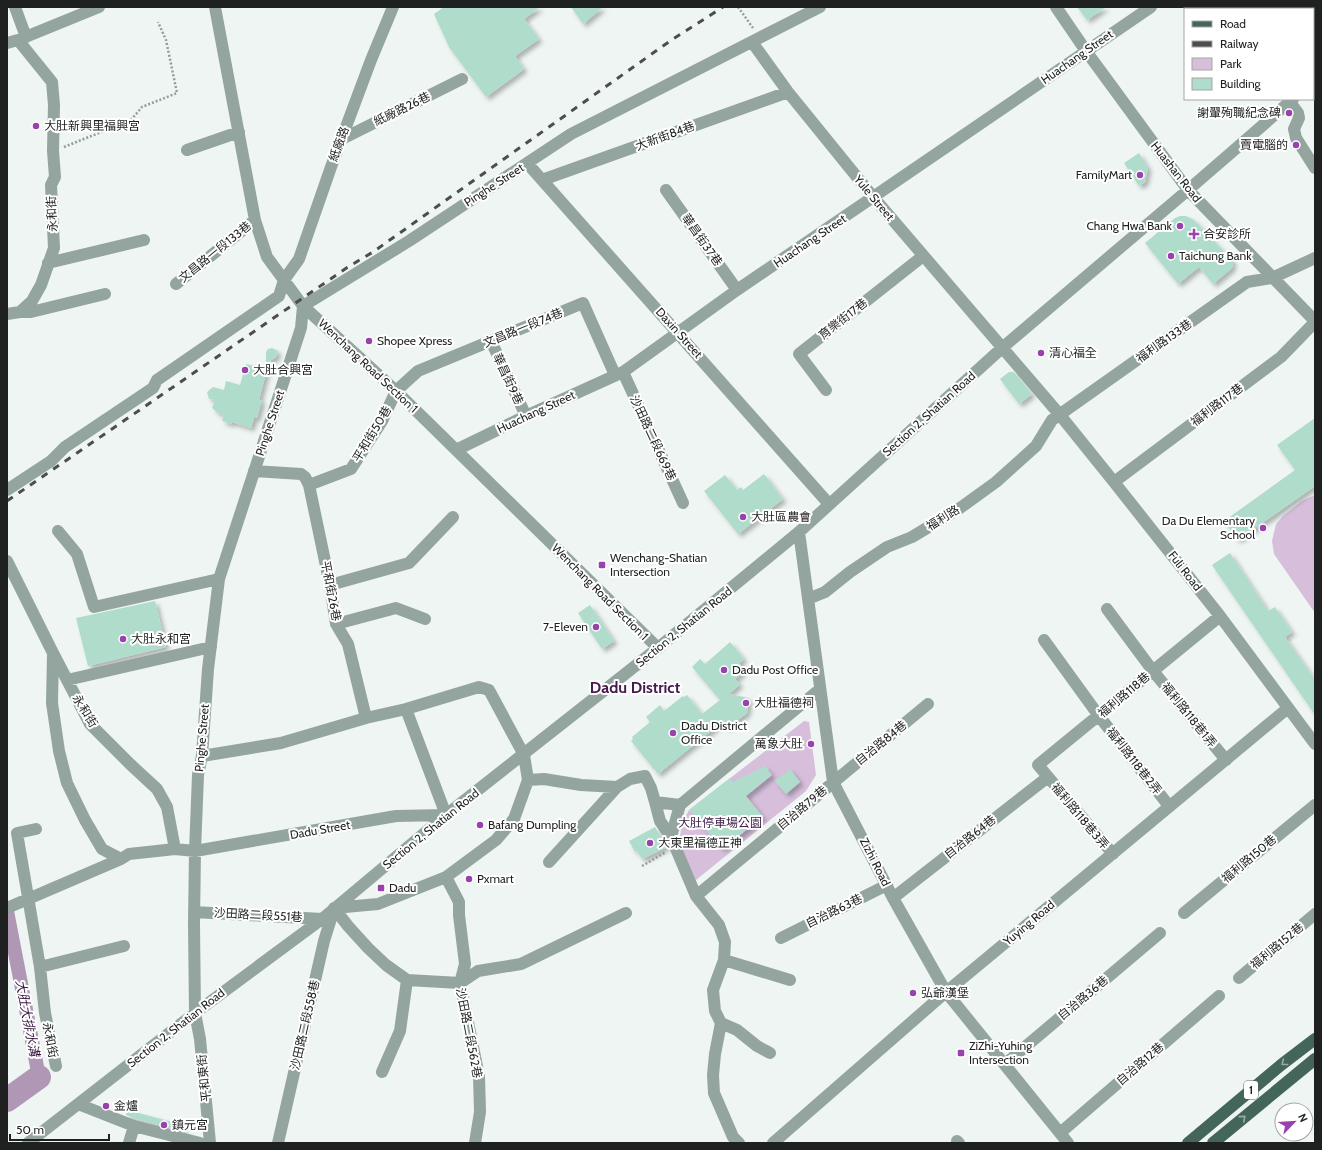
<svg xmlns="http://www.w3.org/2000/svg" width="1322" height="1150" font-family="Cabin,'Noto Sans TC',sans-serif">
<defs>
<filter id="shadow"><feDropShadow dx="3.5" dy="3.5" stdDeviation="2" flood-color="#0004"/></filter>
</defs>
<rect width="100%" height="100%" fill="#eef5f2"/>
<path fill="#d7bfdc" d="M1315 495V613L1274 554 1272 541 1276 524 1283 516 1302 501Z
M804 721 809 722 816 775 806 791 696 880 690 876 679 843 682 823 689 810Z"/>
<g fill="none" stroke-linecap="round" stroke-linejoin="round">
<path stroke="#af97b5" stroke-width="14" d="M7 911 39 1077"/>
<path stroke="#af97b5" stroke-width="24" d="M7 1100 39 1077"/>
</g>
<path fill="#b0dccb" filter="url(#shadow)" d="M444 7H540L524 19 539 39 515 56 524 69 486 97 449 47 434 14Z
M571 7H603L583 24Z
M1077 7H1106L1087 20Z
M1139 153 1148 168 1145 182 1139 186 1124 163Z
M1180 216H1186L1194 220 1233 261 1232 268 1213 284 1199 267 1178 284 1145 243 1175 218Z
M272 348 278 351 276 357 266 363V352L268 349Z
M246 364 267 369 259 400H262L257 418H254L251 428 232 422V424L222 421 224 415 218 413 212 408 215 400 209 399 207 392 213 387 224 390 226 381 240 385Z
M1009 372H1014L1032 394 1019 404 1000 379Z
M1315 418V486L1238 540 1224 521 1295 470 1277 445Z
M764 474 783 499 738 534 704 491 725 475 737 490 741 487 743 490Z
M1230 553 1268 611 1275 607 1292 632 1285 637 1315 680V715L1212 565Z
M155 601 166 647 88 666 76 618Z
M590 605 614 641 602 649 578 613Z
M730 642 744 659 739 663 741 665 739 667 743 672 735 679 740 684 729 694 749 698 747 713 727 728 722 722 658 774 631 741 633 739 632 737 650 722 646 717 660 705 664 711 683 696 684 697 687 695 702 714 720 700 692 667 700 659 705 664Z
M765 766 772 775 746 796 763 817 722 849 689 810 730 778 733 782Z
M790 769 800 782 786 794 775 781Z
M655 827 667 847 642 859 637 851 635 852 629 841Z
M127 1110 184 1125 182 1131 136 1119 126 1115Z"/>
<g fill="none" stroke-linecap="round" stroke-linejoin="round">
<path stroke="#979c9a" stroke-width="2.5" stroke-dasharray="2 2" stroke-linecap="butt" d="M738 7 753 28
M64 147 131 120 142 107 177 93 166 40 158 22
M642 866 666 852"/>
<path stroke="#93a59e" stroke-width="12" d="M15 7 26 37
M215 7 255 220 267 257 303 306 396 391 658 648
M1056 7 1086 51 1188 190 1315 321
M752 42 788 92 874 198 1060 415 1114 482 1220 616 1315 744
M7 43 18 40 99 7
M1313 81 1315 79
M1290 102 1298 113 1299 118 1294 129 1296 138 1315 168
M342 139 462 79
M187 150 239 132
M527 163 829 504
M542 180 788 92
M666 190 737 290
M48 263 144 240
M176 284 255 220
M20 312H31L105 294
M7 314 20 312 32 301 41 285 54 248 51 185 55 177 53 151 54 105 52 82 18 40
M491 341 526 416
M623 372 683 503
M826 390 799 354 923 256
M456 450 526 416 623 372 737 290 1151 7
M254 471 301 474 305 477 309 485 330 585 336 624 348 644 366 718
M1114 482 1281 357 1315 322
M309 485 351 469 382 421 396 391 418 371 583 303 615 375
M7 490 51 461 65 447 153 388 157 380 279 296 284 280 299 259 331 167 371 60 393 7
M58 531 77 554 94 607 219 579
M799 532 833 782 893 898 946 992 1068 1143
M7 561 53 653 90 724 130 764 157 789 167 807 175 849
M330 585 409 563 453 517
M808 599 825 592 850 572 887 547 912 537 960 508 996 482 1036 446 1052 420 1247 282 1272 278 1315 258
M1107 609 1153 671 1226 760
M336 624 396 608 425 619
M1044 640 1099 716 1169 806
M53 654 52 703 59 751 67 783 85 820 102 849 121 859
M67 680 211 647
M202 756 281 743 366 718 406 709 479 687 489 690 524 755 528 780 514 819 496 840 446 877 378 904 334 908
M528 780 544 779 581 785 617 787 630 779 645 776 651 788 655 802 680 805 671 837 696 896 719 925 725 942 724 960 713 990 715 1011 721 1023 715 1054 713 1075 714 1093 733 1137 739 1143
M655 802 660 821 671 837
M680 805 820 689
M36 829 17 833 40 967 45 1013 56 1066
M1113 854 1038 765 1220 616
M549 862 617 787
M446 877 459 902V915L465 964 460 983 479 1076 480 1112 475 1143
M696 896 928 704
M893 898 1048 777
M7 908 121 859 129 854 175 849 195 851 396 816 446 815 406 709
M334 908 348 926 368 948 386 965 407 980 460 983
M194 912 322 919
M1184 913 1315 805
M781 938 887 885
M724 960 790 980
M40 967 124 946
M1239 978 1315 914
M460 983 478 971 521 964 626 913
M721 1023 737 1030 757 1046 770 1053
M1005 1064 1160 933
M382 1072 400 1031 407 980
M78 1104 134 1126 200 1143
M1060 1133 1219 996
M957 1141 959 1143
M28 1143 195 1013 322 919 446 815 658 648 799 532 1002 348 1188 190 1293 99
M129 1143 134 1126
M210 1143 200 1039 195 1013 194 924 195 851 198 775 202 756 208 669 219 579 301 328 303 306 409 241 571 134 820 7
M278 1143 324 941 334 909
M773 1143 946 992 1288 708"/>
<path stroke="#446559" stroke-width="12" d="M1188 1143 1281 1065 1315 1039
M1213 1143 1315 1059"/>
<path stroke="#4b4e4d" stroke-width="3" stroke-dasharray="7 7" stroke-linecap="butt" d="M7 501 348 267 373 252 670 41 723 7"/>
</g>
<defs><path id="oneway-chevron" d="M-2-3.5L2.5 0L-2 3.5" fill="none" stroke-width="1.6" stroke-linecap="round" stroke-linejoin="round"/></defs>
<g stroke="#98aaa4">
<use href="#oneway-chevron" transform="translate(1284 1063) rotate(142)"/>
<use href="#oneway-chevron" transform="translate(1243 1118) rotate(-40)"/>
</g>
<g fill="#9941ad" stroke="#fff" stroke-width="1.5">
<circle cx="1289" cy="113" r="4"/>
<circle cx="36" cy="126" r="4"/>
<circle cx="1296" cy="145" r="4"/>
<circle cx="1140" cy="175" r="4"/>
<circle cx="1180" cy="226" r="4"/>
<path d="M1192 228h4v4h4v4h-4v4h-4v-4h-4v-4h4z"/>
<circle cx="1171" cy="256" r="4"/>
<circle cx="369" cy="341" r="4"/>
<circle cx="1041" cy="353" r="4"/>
<circle cx="245" cy="370" r="4"/>
<circle cx="743" cy="517" r="4"/>
<circle cx="1263" cy="528" r="4"/>
<rect x="598" y="561" width="8" height="8" rx="2"/>
<circle cx="596" cy="627" r="4"/>
<circle cx="123" cy="639" r="4"/>
<circle cx="724" cy="670" r="4"/>
<circle cx="746" cy="703" r="4"/>
<circle cx="673" cy="733" r="4"/>
<circle cx="811" cy="744" r="4"/>
<circle cx="480" cy="825" r="4"/>
<circle cx="650" cy="843" r="4"/>
<circle cx="469" cy="879" r="4"/>
<rect x="377" y="884" width="8" height="8" rx="2"/>
<circle cx="913" cy="993" r="4"/>
<rect x="957" y="1049" width="8" height="8" rx="2"/>
<circle cx="106" cy="1106" r="4"/>
<circle cx="164" cy="1125" r="4"/>
</g>
<g text-anchor="middle" stroke-width="4" stroke-linejoin="round" paint-order="stroke">
<rect fill="#fff" stroke="#626463" stroke-width="1" x="1244" y="1081" width="14" height="18" rx="3"/>
<g font-size="11" font-weight="bold" fill="#1f2120">
<text x="1251" y="1094">1</text>
</g>
<g font-size="12" fill="#1f2120" stroke="#fff">
<text transform="translate(1077 57) rotate(-35)" y="4">Huachang Street</text>
<text transform="translate(402 109) rotate(-26)" y="4">紙廠路26巷</text>
<text transform="translate(665 136) rotate(-20)" y="4">大新街84巷</text>
<text transform="translate(339 144) rotate(-70)" y="4">紙廠路</text>
<text transform="translate(1176 172) rotate(52)" y="4">Huashan Road</text>
<text transform="translate(494 185) rotate(-33)" y="4">Pinghe Street</text>
<text transform="translate(874 198) rotate(50)" y="4">Yule Street</text>
<text transform="translate(52 214) rotate(-93)" y="4">永和街</text>
<text transform="translate(702 240) rotate(55)" y="4">華昌街37巷</text>
<text transform="translate(810 241) rotate(-34)" y="4">Huachang Street</text>
<text transform="translate(215 252) rotate(-39)" y="4">文昌路一段133巷</text>
<text transform="translate(843 319) rotate(-38)" y="4">育樂街17巷</text>
<text transform="translate(523 328) rotate(-22)" y="4">文昌路一段74巷</text>
<text transform="translate(679 333) rotate(48)" y="4">Daxin Street</text>
<text transform="translate(1164 341) rotate(-35)" y="4">福利路133巷</text>
<text transform="translate(368 366) rotate(43)" y="4">Wenchang Road Section 1</text>
<text transform="translate(508 379) rotate(65)" y="4">華昌街9巷</text>
<text transform="translate(1217 405) rotate(-37)" y="4">福利路117巷</text>
<text transform="translate(536 412) rotate(-25)" y="4">Huachang Street</text>
<text transform="translate(929 414) rotate(-42)" y="4">Section 2, Shatian Road</text>
<text transform="translate(270 423) rotate(-72)" y="4">Pinghe Street</text>
<text transform="translate(372 434) rotate(-59)" y="4">平和街50巷</text>
<text transform="translate(653 438) rotate(65)" y="4">沙田路二段669巷</text>
<text transform="translate(943 518) rotate(-32)" y="4">福利路</text>
<text transform="translate(1185 571) rotate(52)" y="4">Fuli Road</text>
<text transform="translate(331 591) rotate(79)" y="4">平和街26巷</text>
<text transform="translate(600 592) rotate(45)" y="4">Wenchang Road Section 1</text>
<text transform="translate(684 627) rotate(-39)" y="4">Section 2, Shatian Road</text>
<text transform="translate(1124 695) rotate(-40)" y="4">福利路118巷</text>
<text transform="translate(85 711) rotate(58)" y="4">永和街</text>
<text transform="translate(1189 715) rotate(51)" y="4">福利路118巷1弄</text>
<text transform="translate(202 738) rotate(-85)" y="4">Pinghe Street</text>
<text transform="translate(881 743) rotate(-39)" y="4">自治路84巷</text>
<text transform="translate(1134 761) rotate(52)" y="4">福利路118巷2弄</text>
<text transform="translate(802 808) rotate(-40)" y="4">自治路79巷</text>
<text transform="translate(1080 816) rotate(50)" y="4">福利路118巷3弄</text>
<text transform="translate(431 829) rotate(-39)" y="4">Section 2, Shatian Road</text>
<text transform="translate(320 830) rotate(-10)" y="4">Dadu Street</text>
<text transform="translate(970 837) rotate(-38)" y="4">自治路64巷</text>
<text transform="translate(1249 859) rotate(-40)" y="4">福利路150巷</text>
<text transform="translate(875 862) rotate(63)" y="4">Zizhi Road</text>
<text transform="translate(834 911) rotate(-26)" y="4">自治路63巷</text>
<text transform="translate(258 915) rotate(3)" y="4">沙田路二段551巷</text>
<text transform="translate(1029 923) rotate(-40)" y="4">Yuying Road</text>
<text transform="translate(1277 946) rotate(-40)" y="4">福利路152巷</text>
<text transform="translate(1083 998) rotate(-40)" y="4">自治路36巷</text>
<text transform="translate(305 1025) rotate(-77)" y="4">沙田路二段558巷</text>
<text transform="translate(176 1028) rotate(-38)" y="4">Section 2, Shatian Road</text>
<text transform="translate(469 1033) rotate(79)" y="4">沙田路二段562巷</text>
<text transform="translate(50 1040) rotate(79)" y="4">永和街</text>
<text transform="translate(1140 1064) rotate(-41)" y="4">自治路12巷</text>
<text transform="translate(204 1078) rotate(-96)" y="4">平和東街</text>
</g>
<g font-size="12" fill="#1f2120" stroke="#fff" text-anchor="start">
<text x="1281" y="117" text-anchor="end">謝翬殉職紀念碑</text>
<text x="44" y="130">大肚新興里福興宮</text>
<text x="1288" y="149" text-anchor="end">賣電腦的</text>
<text x="1132" y="179" text-anchor="end">FamilyMart</text>
<text x="1172" y="230" text-anchor="end">Chang Hwa Bank</text>
<text x="1203" y="238">合安診所</text>
<text x="1179" y="260">Taichung Bank</text>
<text x="377" y="345">Shopee Xpress</text>
<text x="1049" y="357">清心福全</text>
<text x="253" y="374">大肚合興宮</text>
<text x="751" y="521">大肚區農會</text>
<text x="1255" y="525" text-anchor="end">Da Du Elementary<tspan x="1255" dy="14">School</tspan></text>
<text x="610" y="562">Wenchang-Shatian<tspan x="610" dy="14">Intersection</tspan></text>
<text x="588" y="631" text-anchor="end">7-Eleven</text>
<text x="131" y="643">大肚永和宮</text>
<text x="732" y="674">Dadu Post Office</text>
<text x="754" y="707">大肚福德祠</text>
<text x="681" y="730">Dadu District<tspan x="681" dy="14">Office</tspan></text>
<text x="803" y="748" text-anchor="end">萬象大肚</text>
<text x="488" y="829">Bafang Dumpling</text>
<text x="658" y="847">大東里福德正神</text>
<text x="477" y="883">Pxmart</text>
<text x="389" y="892">Dadu</text>
<text x="921" y="997">弘爺漢堡</text>
<text x="969" y="1050">ZiZhi-Yuhing<tspan x="969" dy="14">Intersection</tspan></text>
<text x="114" y="1110">金爐</text>
<text x="172" y="1129">鎮元宮</text>
</g>
<g font-size="12" fill="#3b1a43" stroke="#fff">
<text x="720" y="827">大肚停車場公園</text>
</g>
<g font-size="13" font-style="italic" fill="#3a1941" stroke="#fff">
<text transform="translate(28 1018) rotate(79)" y="5">大肚大排水溝</text>
</g>
<g font-size="16" font-weight="bold" fill="#461c4f" stroke="#fff">
<text x="635" y="693">Dadu District</text>
</g>
</g>
<rect width="1322" height="1150" fill="none" stroke="#1f2120" stroke-width="16"/>
<rect x="1184" y="8" width="130" height="92" fill="#ffffff" stroke="#a5a6a6"/>
<rect x="1192" y="21" width="20" height="6" fill="#446559" stroke="#a5a6a6"/>
<text x="1220" y="28" font-size="12" fill="#1f2120">Road</text>
<rect x="1192" y="41" width="20" height="6" fill="#4b4e4d" stroke="#a5a6a6"/>
<text x="1220" y="48" font-size="12" fill="#1f2120">Railway</text>
<rect x="1192" y="58" width="20" height="12" fill="#d7bfdc" stroke="#a5a6a6"/>
<text x="1220" y="68" font-size="12" fill="#1f2120">Park</text>
<rect x="1192" y="78" width="20" height="12" fill="#b0dccb" stroke="#a5a6a6"/>
<text x="1220" y="88" font-size="12" fill="#1f2120">Building</text>
<g transform="translate(1294 1122) rotate(65)"><circle r="19" fill="#ffffff" stroke="#a5a6a6"/>
<path d="M0-3L7 15L0 10L-7 15Z" fill="#9941ad"/>
<text y="-6" font-size="11" font-weight="bold" text-anchor="middle" fill="#1f2120">N</text>
</g>
<path d="M10 1134v6h99v-6" fill="none" stroke="#1f2120" stroke-width="2"/>
<text x="16" y="1134" font-size="12" fill="#1f2120" stroke="#ffffff" stroke-width="3" paint-order="stroke">50 m</text>
</svg>
